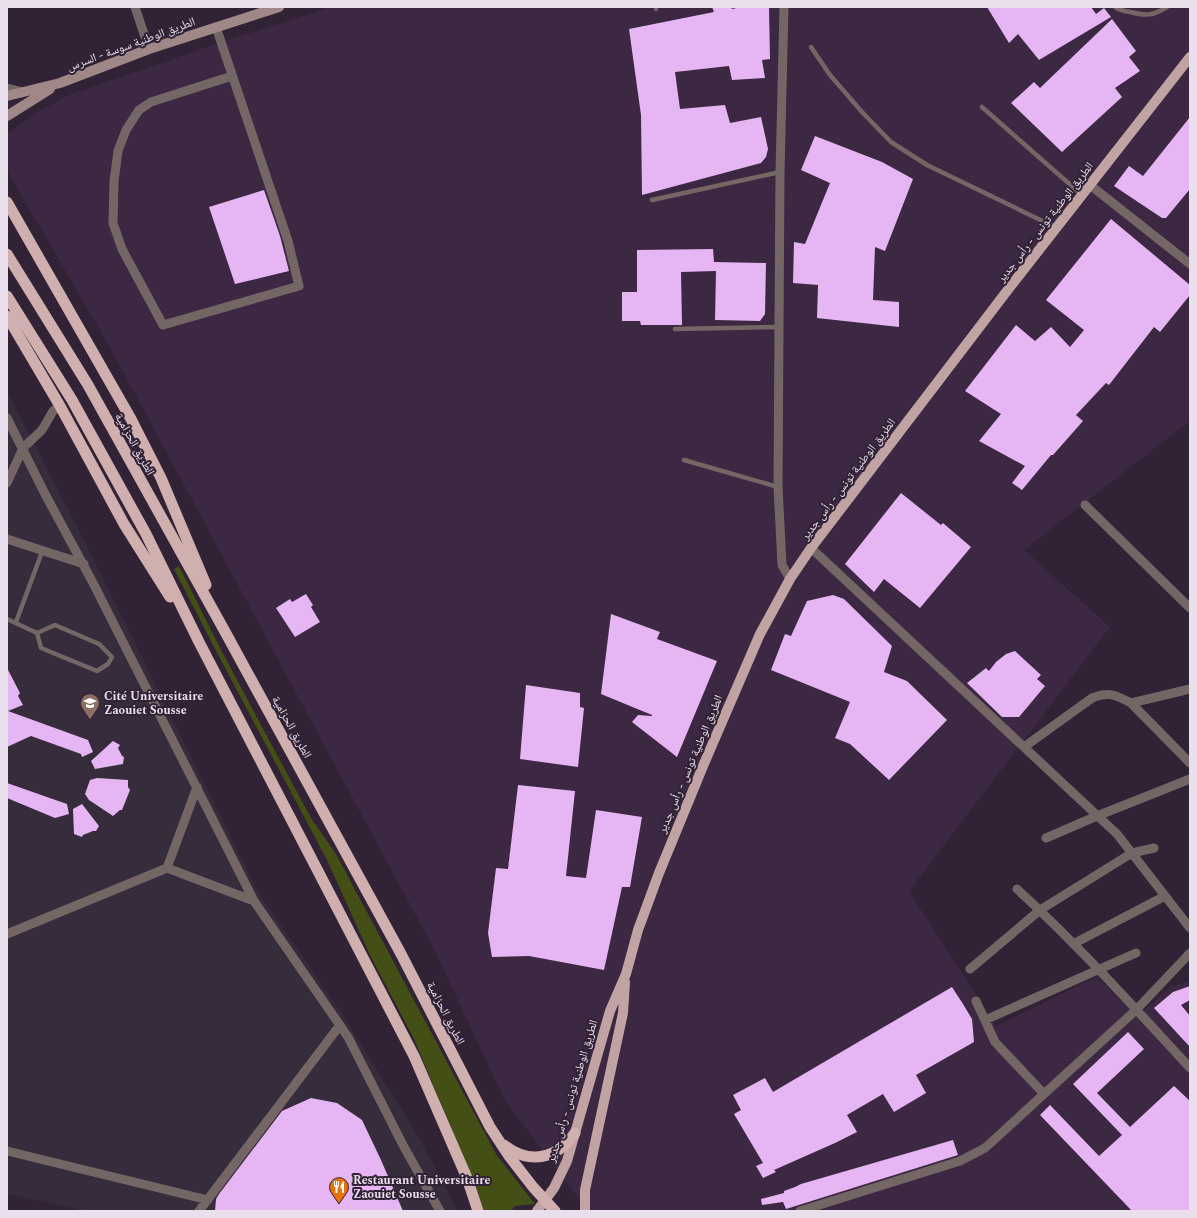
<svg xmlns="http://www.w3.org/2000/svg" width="1197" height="1218" font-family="Spectral,'Noto Naskh Arabic',serif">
<rect width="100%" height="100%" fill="#322236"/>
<path fill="#3c2842" d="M332 7H1190V421L1024 550 1110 627 909 891 996 1026 1097 977 1137 1017 1170 987 1190 981V1211H588L504 1099 435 951 112 351 9 174 7 168V134L34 114 69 95 225 41Z"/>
<path fill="#362c3b" d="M7 391 87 546 259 894 341 1012 418 1136 458 1211H86L7 1194Z"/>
<path fill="#434f15" d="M179 566 220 648 275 751 311 818 336 854 496 1154 535 1204 515 1206 511 1211H484L466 1163 414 1039 370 955 327 860 214 647 174 569Z"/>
<path fill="#e6b5f3" d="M712 7H731L732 9 741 7H769L770 59 762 60 765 78 732 80 729 66 675 72 680 109 725 105 730 123 761 117 768 149 766 157 761 163 642 195 641 115 629 29 714 12Z
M987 7H1091L1096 14 1104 8 1111 17 1039 60 1018 34 1009 43Z
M1112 19 1136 51 1129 57 1140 71 1115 88 1122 97 1062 152 1011 103 1034 82 1040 88Z
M1190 117V189L1166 218H1162L1114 186 1129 166 1143 176Z
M815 136 882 162 913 179 885 251 875 247 873 300 899 302V327L817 318 818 285 793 283 794 242 805 244 830 183 801 170Z
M264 190 280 236 289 271 235 284 209 207Z
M1111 219 1190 285V295L1160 332 1154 327 1109 385 1106 383 1076 415 1083 421 1053 455H1051L1022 490 1012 483 1025 466 979 441 1001 414 965 391 1016 325 1035 341 1051 327 1070 347 1084 330 1046 300Z
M713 249 714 262 766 263 765 314 760 321 715 320 716 271 681 272 682 325H641L640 321H622V292H637V250Z
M901 493 941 525 943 523 971 547 920 608 884 579 874 592 845 564Z
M306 594 313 605 311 607 320 622 295 637 276 608 290 599 292 602Z
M833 595 844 599 892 646 884 672 907 681 947 720 889 780 850 744 835 738 850 702 771 670 785 634 791 636 807 601Z
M611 614 660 632 657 639 717 661 677 757 632 722 638 715 652 716V715L601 694Z
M1015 651 1041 675 1037 679 1045 686 1019 717H1002L967 683 986 668 989 671 996 662 1006 654Z
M7 668 20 693 18 696 23 705 8 711 88 740 93 752 82 757 81 754 31 736 7 747Z
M526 685 580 693V707L584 708 578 767 520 759Z
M113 741 120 745 118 748 122 756 124 757 123 764 95 769 91 761Z
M97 778 128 780V787L130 790 122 810H120L113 816 89 800 85 794 90 780Z
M7 783 67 804 69 814 55 818 7 798Z
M518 785 575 791 566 876 586 878 596 810 642 817 630 887H622L604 970 529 956 492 957 488 933 496 868 508 869Z
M82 804 99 826 96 831H93L83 835 82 837 74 834 73 809Z
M1190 986V1000L1181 1005 1190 1016V1047L1154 1008 1173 992Z
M952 987 963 1004 972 1019 974 1042 916 1075 926 1093 894 1112 883 1094 847 1115 857 1132 835 1143 774 1170 776 1172 763 1178 756 1166 763 1163 734 1114 741 1110 733 1095 765 1078 773 1092Z
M1128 1032 1144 1049 1097 1093 1130 1127 1174 1086 1190 1101V1211H1132L1040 1115 1050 1105 1099 1156 1122 1135 1073 1084Z
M311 1098 337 1103 362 1120 381 1160 403 1211H215L216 1199 219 1194 282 1111Z
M953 1140 958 1155 786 1209 783 1202 762 1205 761 1199 784 1193V1191L795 1187 801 1184Z"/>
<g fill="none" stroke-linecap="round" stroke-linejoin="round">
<path stroke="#756666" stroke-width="4.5" d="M656 7V9
M1115 7C1119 10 1124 11 1130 12 1146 16 1153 16 1167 7
M811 47 830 75 862 112 891 142 927 165 1057 228
M982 107 1082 195
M652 200 780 172
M675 329 779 327
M684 460 778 487
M7 619 37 633 55 625 99 644 112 657 108 664 97 671 41 648 37 633
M16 622 42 552"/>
<path stroke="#756666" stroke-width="9" d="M135 7 149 49
M784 7 780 172 778 487 782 565 790 579
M216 27 288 241 299 286 163 325 122 249 113 223 114 181 118 151 126 130 139 110 151 102 232 76
M7 88 23 92
M1090 185 1190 264
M7 418 45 494 92 581 254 901 348 1037 404 1147 440 1211
M7 483 23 448 42 430 53 411 60 406
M1085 505 1190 608
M7 539 84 564
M811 548 1117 834 1190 928
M1131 703 1190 689
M1024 747 1092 698C1109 691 1116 695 1131 703L1190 763
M1046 838 1097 816 1190 779
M167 868 197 787
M1017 889C1078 945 1134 1007 1190 1068
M7 934 167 868 254 901
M1073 944 1165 896
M970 969 1040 910 1132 853 1154 848
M976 1001 995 1042 1044 1094
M985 1020 1136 953
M7 1151 208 1200
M199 1211 340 1025
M800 1211 960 1161 985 1148 1137 1009 1190 953"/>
<path stroke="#a08888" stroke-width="10" d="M7 96 60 83 149 49 279 7
M7 116 50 89"/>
<path stroke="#c1a3a3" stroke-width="10" d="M537 1211 554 1188 567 1161 610 1011 626 974 638 930 659 873 703 766 760 634 790 579 811 548 1010 287 1190 57
M585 1211V1190L623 1013 625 982"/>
<path stroke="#d0afaf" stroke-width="11" d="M7 202 131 419 161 478 206 585
M7 254 88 385 223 628 400 952 490 1127 509 1156 533 1187 555 1211
M7 296 72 400 146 534 199 642 414 1056 467 1178 478 1211
M7 316 60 406 124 524 170 597
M504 1145C530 1165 557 1159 575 1133"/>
</g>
<defs>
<g id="university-pin" transform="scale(1)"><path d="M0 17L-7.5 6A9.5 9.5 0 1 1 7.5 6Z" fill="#8d6e63" stroke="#322236"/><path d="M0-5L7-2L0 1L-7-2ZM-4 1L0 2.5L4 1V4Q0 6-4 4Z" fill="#fff"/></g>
<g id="restaurant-pin" transform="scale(1)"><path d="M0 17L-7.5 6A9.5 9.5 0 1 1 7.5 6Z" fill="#e8710a" stroke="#322236"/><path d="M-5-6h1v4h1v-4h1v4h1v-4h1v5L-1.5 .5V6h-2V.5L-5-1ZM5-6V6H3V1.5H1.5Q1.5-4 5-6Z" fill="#fff"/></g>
</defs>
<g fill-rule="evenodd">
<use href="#university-pin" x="90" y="703"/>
<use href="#restaurant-pin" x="339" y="1187"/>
</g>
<g text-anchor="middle" stroke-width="4" stroke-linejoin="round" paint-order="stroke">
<g font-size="12" fill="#eadfed" stroke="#322236">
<text transform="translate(131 44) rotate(-20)" y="4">الطريق الوطنية سوسة - السرس</text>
<text transform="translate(1045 222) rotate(-52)" y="4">الطريق الوطنية تونس - رأس جدير</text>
<text transform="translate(135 444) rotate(61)" y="4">الطريق الحزامية</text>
<text transform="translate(848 479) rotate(-53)" y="4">الطريق الوطنية تونس - رأس جدير</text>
<text transform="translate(292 727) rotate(61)" y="4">الطريق الحزامية</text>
<text transform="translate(690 764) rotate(-67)" y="4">الطريق الوطنية تونس - رأس جدير</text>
<text transform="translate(446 1013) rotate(63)" y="4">الطريق الحزامية</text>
<text transform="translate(572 1091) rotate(-73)" y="4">الطريق الوطنية تونس - رأس جدير</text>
</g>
<g font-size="12" font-weight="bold" fill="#eadfed" stroke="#322236" text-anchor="start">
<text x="104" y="700">Cité Universitaire<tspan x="104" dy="14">Zaouiet Sousse</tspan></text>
<text x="353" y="1184">Restaurant Universitaire<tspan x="353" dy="14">Zaouiet Sousse</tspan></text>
</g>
</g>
<rect width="1197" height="1218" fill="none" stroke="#eadfed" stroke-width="16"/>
</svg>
